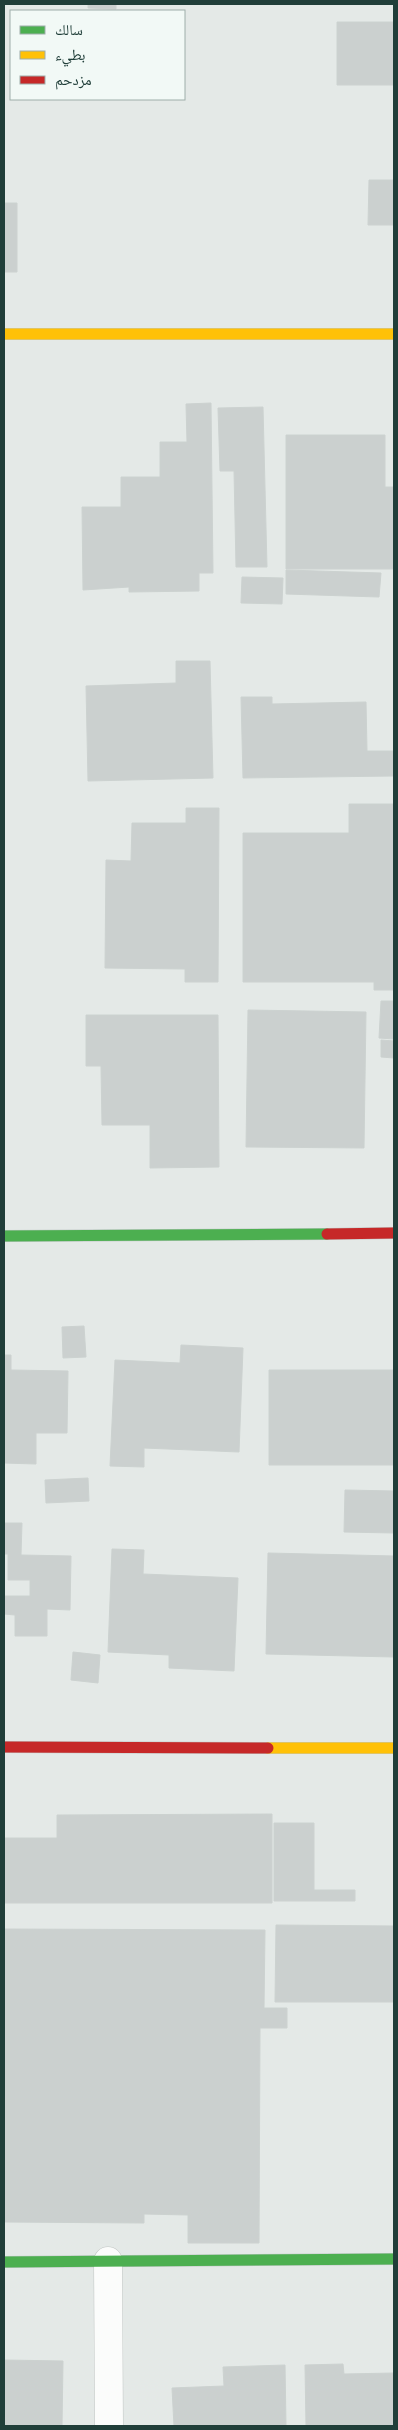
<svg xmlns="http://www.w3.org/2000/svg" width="398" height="2430" font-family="'Sofia Sans Condensed','Noto Naskh Arabic',sans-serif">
<rect width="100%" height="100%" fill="#e4e9e7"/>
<path fill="#cbd0cf" stroke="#ccd2d0" d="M88 4H116V9L88 8Z
M337 22H394V85H337Z
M369 180H394V225H368Z
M4 203H17V272H4Z
M211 403 213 573H199V591L129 592V587L83 590 82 507H121V477H160V442H187L186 404Z
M263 407 267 567H236L234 471H220L218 408Z
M286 435H385V487H394V569H286Z
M286 570 381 573 379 597 286 594Z
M242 577 283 578 282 604 241 603Z
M176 661H210L213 778 88 781 86 686 176 683Z
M241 697H272V704L366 702 367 751H394V776L243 778Z
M349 804H394V990H374V982H243V833H349Z
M186 808H219L218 982H185V969L105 968 106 860 131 861 132 823H186Z
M381 1001H394V1039L379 1038Z
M248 1010 366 1012 364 1148 246 1147Z
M86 1015H218L219 1167 150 1168V1125H102L101 1066H86Z
M381 1040 394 1041V1058L381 1057Z
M84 1326 86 1357 63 1358 62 1327Z
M181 1345 243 1348 239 1452 144 1448V1467L110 1466 115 1360 180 1363Z
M4 1355H11V1370L68 1371 67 1433H36V1464L4 1463Z
M269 1370H394V1465H269Z
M88 1478 89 1501 46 1503 45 1480Z
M345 1490 394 1491V1533L344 1532Z
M4 1523H22L21 1555 71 1556 70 1610 47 1609V1636H15V1615L4 1614V1596H30V1580H8V1554H4Z
M112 1549 144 1550 143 1574 238 1578 234 1671 169 1668V1655L108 1652Z
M268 1553 394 1556V1657L266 1654Z
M73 1652 100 1655 98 1683 71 1680Z
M272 1814V1903H4V1838H57V1815Z
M274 1823H314V1890H355V1901H274Z
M276 1925 394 1926V2002H275Z
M4 1929 265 1930 264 2008H287V2028H260L259 2243H188V2215L144 2214V2223L4 2222Z
M4 2360 63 2361 62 2426H4Z
M343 2364 344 2374 394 2373V2426H306L305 2365Z
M285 2365 286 2426H174L172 2388 224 2386 223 2367Z"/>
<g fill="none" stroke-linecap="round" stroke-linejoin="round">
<g stroke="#c1c6c4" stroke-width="29">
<path id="street" d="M108 2261 109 2426"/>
</g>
<g stroke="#bfc7c5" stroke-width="12">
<path id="fast" d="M4 1236 327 1234
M4 2262 394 2259"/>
</g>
<g stroke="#bfc7c5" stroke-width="12">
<path id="slow" d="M4 334H394
M268 1748H394"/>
</g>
<g stroke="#bfc7c5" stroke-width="12">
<path id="jam" d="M327 1234 394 1233
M4 1747 268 1748"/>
</g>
<use href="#street" stroke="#fbfcfb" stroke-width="28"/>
<use href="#fast" stroke="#4caf50" stroke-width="11"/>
<use href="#slow" stroke="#ffc107" stroke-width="11"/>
<use href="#jam" stroke="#c62828" stroke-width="11"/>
</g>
<rect width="398" height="2430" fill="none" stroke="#203e39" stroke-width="10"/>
<rect x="10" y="10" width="175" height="90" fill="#f2f9f6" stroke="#9eaeaa"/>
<rect x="20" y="26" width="25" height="8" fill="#4caf50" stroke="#9eaeaa"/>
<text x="55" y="35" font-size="15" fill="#203e39">سالك</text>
<rect x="20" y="51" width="25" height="8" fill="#ffc107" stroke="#9eaeaa"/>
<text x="55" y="60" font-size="15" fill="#203e39">بطيء</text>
<rect x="20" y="76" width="25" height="8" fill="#c62828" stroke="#9eaeaa"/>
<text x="55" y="85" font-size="15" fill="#203e39">مزدحم</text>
</svg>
